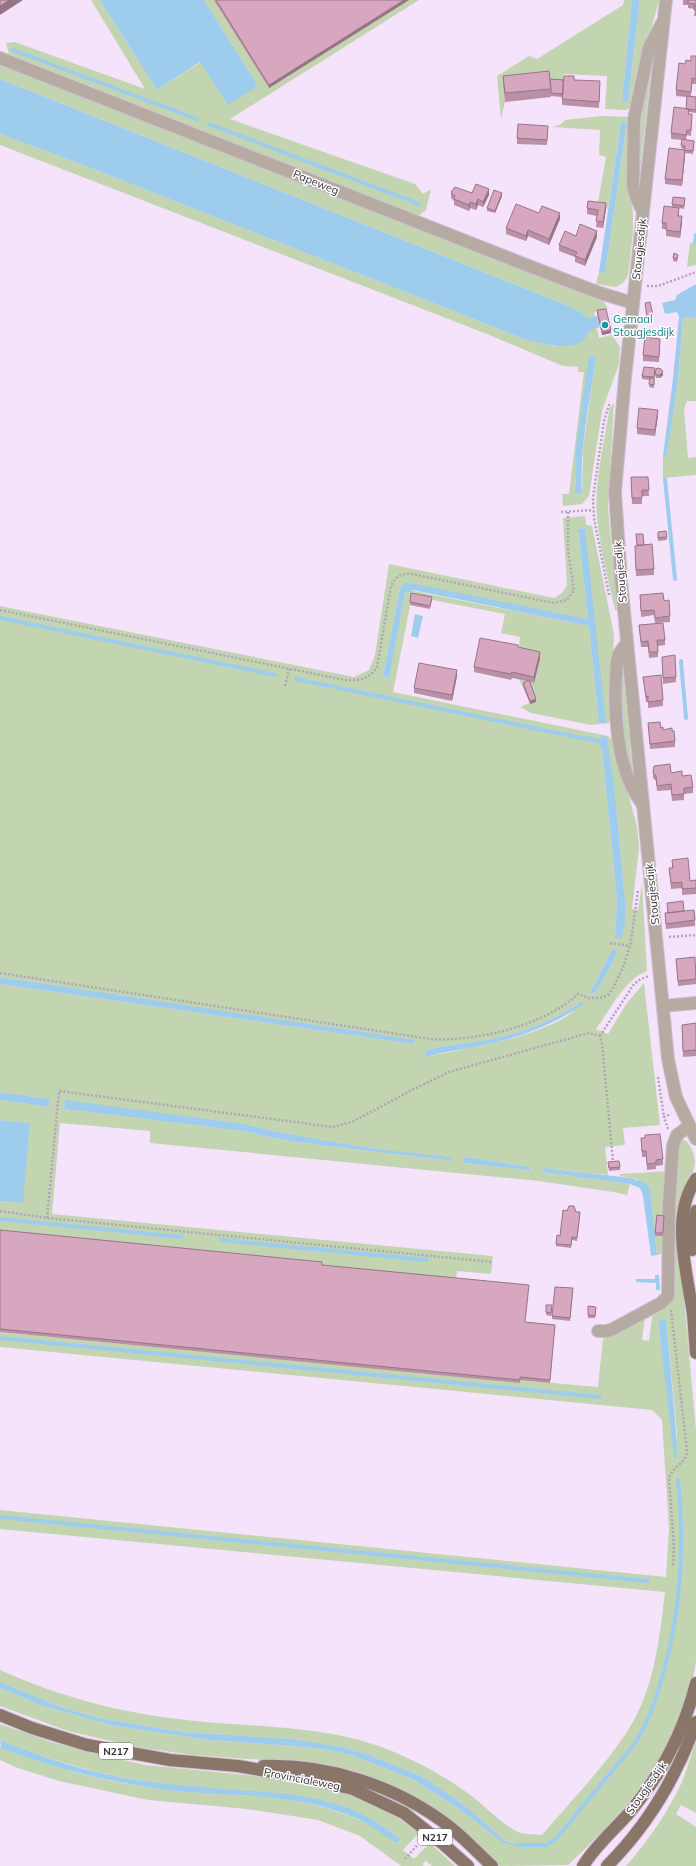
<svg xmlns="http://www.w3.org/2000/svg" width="696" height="1866" font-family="Mulish,sans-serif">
<rect width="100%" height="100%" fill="#f5e3fb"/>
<path fill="#c2d5b0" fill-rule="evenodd" d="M91 0H100L157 90 201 62 258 86 204 0H419L230 119 415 184 423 194 431 189 426 210 418 216 9 54 6 43 15 42 145 89Z
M624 0H632L622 101 628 102 640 0H659L631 107 626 110 605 109 607 76 564 74 563 80 503 84 505 102 501 119 497 76 529 56 537 59 623 5Z
M654 46 638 188V131Z
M0 64 595 298 604 302 608 309 594 312 595 317 589 318 576 309 0 79Z
M602 116 632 117 631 194 633 215V233L628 276 623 283 616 287 596 284 599 272 605 273 627 123 621 122 608 209 597 208 606 157 599 155 600 130 552 127 560 125 565 120Z
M0 134 73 161 522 338 554 346 582 341 592 329 597 328 599 338 612 335 620 347 619 364 602 411 589 496 582 504 563 506 562 494H569L584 372H578V367L563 366 487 334 0 145ZM589 355 596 357 583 447 582 493H575V483Z
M696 242V265L687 267 690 243Z
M685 317H696V401H687L684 409 688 458 696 457V475L663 478V456H666L678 381 683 319Z
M614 403 608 507 617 610H615C608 579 600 548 597 517 594 484 603 449 608 417L610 408Z
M585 516 586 525 592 526 614 635 611 714 609 723 591 725 531 713 520 707 530 703 519 679 534 683 518 653 520 637 501 633 505 614 412 596 393 692 608 736 614 742 637 826 639 848 632 909 638 910 642 884 647 971C625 979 610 1010 596 1029L608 1034 627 1003 644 983 660 1125 623 1128 625 1145 605 1147 608 1175 544 1168V1172L630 1184 627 1195 613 1192 539 1181 150 1143V1131L60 1123 52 1214 493 1256 491 1274 457 1271 456 1280 322 1268V1265L0 1233V1201L22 1203 30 1123 0 1120V1100L49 1107 50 1099 0 1092V984L358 1036 414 1044 415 1041 0 977V606L354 677 369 670 375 655 389 564 554 598 562 593 567 585 563 518ZM585 528 599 723 589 626 409 590 404 595 389 678 383 677 400 588 404 583 588 619 578 529ZM606 739 614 782 625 901 624 929 615 937 617 900 602 749 598 743ZM612 950H618L611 966 594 994 589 993 598 978ZM580 1002C577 1006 574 1011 570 1014 545 1032 495 1043 465 1049 452 1052 439 1053 426 1057L424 1051C441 1045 457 1045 475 1042 512 1036 550 1024 580 1002ZM65 1101 245 1124 277 1132 370 1148 453 1159 452 1161 289 1141 243 1131 64 1109ZM464 1157 531 1167V1170L464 1163Z
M622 661 634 784 619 730Z
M681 1139 685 1140C692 1146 694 1154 695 1163L678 1233 696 1430V1661C684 1744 628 1810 568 1865L500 1866 416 1800 291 1762 193 1755 137 1747 68 1731 0 1706V1688L43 1706 115 1726 209 1740 294 1746 329 1750 351 1755 410 1778 457 1807 503 1843 522 1845 507 1842 463 1804 423 1777 372 1756 342 1747 293 1739 182 1732 99 1718 61 1707 0 1682V1670C60 1697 121 1713 186 1720 255 1728 326 1724 392 1751 420 1763 448 1778 473 1797 486 1807 501 1823 516 1831 522 1835 535 1834 542 1835 573 1798 610 1762 634 1720 655 1682 660 1634 665 1592L0 1529V1510L666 1577 669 1528 662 1420 652 1410 0 1347V1332L520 1382V1380L598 1387 603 1339 645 1316 642 1340 649 1341 652 1316 665 1304 678 1148ZM666 1319 677 1433 675 1458 658 1321Z
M669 1171 665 1253 657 1255 650 1193 637 1179 620 1176V1174Z
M0 1724 54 1743 145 1765 285 1779 343 1790 388 1810 419 1833 403 1850 414 1859 430 1843 455 1866H432L426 1861 422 1864 424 1866H401L360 1836 318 1820 247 1809 148 1800 59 1781 18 1768 0 1760V1747C50 1767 101 1781 154 1788 221 1797 294 1791 357 1819 371 1825 386 1834 399 1843L401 1841C398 1836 390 1832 385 1828 342 1797 287 1794 237 1790 203 1787 170 1785 137 1780 90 1772 44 1758 0 1740Z
M696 1741V1813L681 1805 676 1814 696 1827V1866H626C648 1841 668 1812 682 1782 687 1769 691 1755 696 1741Z"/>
<path fill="#9eccec" d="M100 0H204L258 86 228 105 200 62 157 90Z
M632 0H640L628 102 622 101Z
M0 79 576 309 589 318 598 316 600 327C585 331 590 336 581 342 565 351 539 343 522 338L73 161 0 134Z
M621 122 627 123 605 273 599 272Z
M696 284V317H685L683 319 678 381 667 454 666 456H663L673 378 679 317 677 312 665 314 662 303 675 300 677 295Z
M589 355 596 357C590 402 579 447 582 493H575L576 447Z
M585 528 606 723H599L589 626 413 590 405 593 389 678 383 677 400 588 404 583H410L588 619 578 529Z
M415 614 423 616 418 638 411 636Z
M587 736 599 739 602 736 607 737 614 782 625 901V925L621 939 615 937 617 900 602 749 598 743 587 741Z
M612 950H618L611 966 594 994 589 993 598 978Z
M0 977 415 1040 414 1044 358 1036 0 984Z
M580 1002 585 1003C554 1025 518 1038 480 1046 462 1050 444 1051 426 1057L424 1051C442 1045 457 1045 475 1042 512 1036 550 1024 580 1002Z
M0 1092 50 1099 49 1107 0 1100Z
M65 1100 245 1124 277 1132 370 1148 453 1158 452 1161 289 1141 243 1131 64 1109Z
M0 1120 30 1123 23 1203 0 1201Z
M464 1157 531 1167 530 1170 464 1163Z
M544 1168 631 1178 646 1183 650 1189 657 1255 651 1256 643 1196 640 1188 630 1184 543 1172Z
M655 1275H659L660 1290H656V1283L636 1282V1279H655Z
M666 1319 676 1430 677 1457 674 1458 658 1321Z
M0 1682 61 1707 99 1718 182 1732 293 1739 342 1747 372 1756 423 1777 463 1804 507 1842 522 1845V1847L503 1843 457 1807 410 1778 351 1755 329 1750 294 1746 209 1740 115 1726 43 1706 0 1688Z
M0 1740C44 1758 90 1773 137 1780 171 1785 205 1787 240 1790 290 1794 343 1797 385 1828 390 1832 398 1836 401 1841L396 1843C384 1835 372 1826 358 1819 295 1790 220 1798 153 1788 100 1780 50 1767 1 1748Z"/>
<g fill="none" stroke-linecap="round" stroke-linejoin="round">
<path stroke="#9eccec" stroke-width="4" d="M13 50 197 119
M209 124 419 204
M695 242 696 235
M665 479 675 579
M0 618 275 675
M681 661 686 718
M296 679 591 740
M0 1219 181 1237
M221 1240 427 1260
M0 1338 600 1397
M0 1517 648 1581
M518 1845H546L555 1840 632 1747C647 1727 655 1702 662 1678 681 1612 685 1547 678 1480"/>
<g stroke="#cfbfd4" stroke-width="14">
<path id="minor" d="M666 0 625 378 615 492 621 580 668 1059 676 1097 696 1139
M0 58 529 266 600 293 633 303
M643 212 636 197 633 185 634 119 649 48 662 23
M627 642 619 654 617 662C613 706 615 770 643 805
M663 1006 696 1003
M598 1331H607L613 1329 661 1303 668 1296 669 1203 673 1145 677 1135 689 1126"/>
</g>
<g stroke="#cfbfd4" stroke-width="14">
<path id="major" d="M696 1179C670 1216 687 1272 693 1314 694 1327 695 1340 696 1353
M692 1250V1234L696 1211
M0 1715 32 1728 87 1745 170 1760 238 1766 300 1777 353 1789 404 1813 442 1843 468 1866
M263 1766C329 1764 397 1786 450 1827 465 1839 478 1853 492 1866
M583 1866C595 1846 614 1830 629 1813 661 1775 684 1731 696 1683
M607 1866C648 1825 677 1776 696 1722"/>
</g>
<path stroke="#b2a4b7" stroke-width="2.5" stroke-dasharray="2 2" stroke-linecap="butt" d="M647 286H658L696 272
M561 512 593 510
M609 595 594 518 593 498 604 421 610 402
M0 610 345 680C358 681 370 679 377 667L391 586C396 576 402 573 412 574L554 603 567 600 574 590 568 550V511
M285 686 289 669
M669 937 696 935
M610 943 630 946
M0 973 430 1039C475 1042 544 1026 578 994L589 998H600L608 995 613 988 624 965 631 942 638 890
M600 1036 634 984 641 979 649 976
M658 1077 664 1117
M668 1129 664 1117 671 1114
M0 1211 47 1218 492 1262
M47 1218 59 1091 333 1127 352 1122 410 1091 449 1072 589 1033 600 1036 602 1044 613 1161
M671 1310 687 1451C686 1464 671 1467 669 1479L674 1546 673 1567
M405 1859 421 1841"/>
<use href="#minor" stroke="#b6aba3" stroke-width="12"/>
<use href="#major" stroke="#897668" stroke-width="12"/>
</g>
<path fill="#b990a5" d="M214 0H409L269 88Z
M683 0H696V16H694L695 9 688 8V5H683Z
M696 56V84H692L691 96 696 97V113L689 112V114L692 120 691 136 687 135 686 140 694 144 693 154 685 153 682 186 665 184V179L684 150V149L681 148 682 140 671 139V133L686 109 687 97 676 96V90L685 64 691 61Z
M503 76 550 79 574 80 600 87 599 108 562 105V97L551 96V97L505 102 503 84Z
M548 131 547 145 517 144V138Z
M451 192 472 193 489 195 483 207 478 205 476 210 470 208 469 211 454 205V201L451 198Z
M502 196 495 213 487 211V208Z
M685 201 684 209 679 208V216L682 222 680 238 666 236V229H662V223L672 207V204Z
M587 208 606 209 603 228 596 227 597 216 587 214Z
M539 213 560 219 549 245 528 236 526 241 506 234V228Z
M576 236 597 237 585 266 575 262V257L559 251V245Z
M678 257 677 262 673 261V258Z
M597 310 611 333 602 335 597 313Z
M660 344 659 362 643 361V355Z
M655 371 654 388 649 387 650 380 642 379V376Z
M655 371 663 375 660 378H656L655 374Z
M658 415 655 436 637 434V428Z
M631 477H648L649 496H642V504H632Z
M666 531 667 540 658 541V532Z
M644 545 654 569V575L636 576 635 546Z
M640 595 664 601 670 616V622L655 623 654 615 641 617Z
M432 600 430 609 410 605V602Z
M639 625 665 640V645L658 646V657L649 658 648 647H641Z
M518 647 540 658 534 683 530 682 536 702 530 704 523 686V683L527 681 512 678 511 680 474 672V667Z
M662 657 676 677V682L663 684Z
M457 676 452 701 414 693V688Z
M643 677 663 700V706L648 708V702H646Z
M648 723 661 728 663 730 672 731 675 741V747L650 749Z
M653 773H671L682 776 693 787V793L684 794V800L672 801 671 790 657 791 656 781 653 778Z
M672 860 690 881 696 880V894L682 895V888L671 889 669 868H672Z
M684 911 695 920V926L666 929 665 913Z
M676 959 696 971V984L678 986Z
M696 1023V1056L683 1057 682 1025Z
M641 1138 663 1159V1165L656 1166V1169L647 1170 646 1157H642Z
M608 1162 620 1167V1170L609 1171Z
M567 1211 576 1212 580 1215 577 1241 572 1240 571 1248 556 1246V1244L560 1236Z
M657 1215 664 1216 663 1236H655Z
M0 1230 322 1265 526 1322 555 1325 550 1383 520 1380V1383L0 1332Z
M573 1291 570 1321 552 1319V1316Z
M546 1305 552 1308 551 1316 546 1315Z
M588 1306 596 1310 595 1318H588Z"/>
<path fill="#967586" d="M9 0H23L0 15V6Z
M404 0H409L269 88V85Z
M685 150V156L682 186V180Z
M489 189V195L483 207V202Z
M502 193V196L495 213V211Z
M478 199V205L476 210V204Z
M470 202V208L469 211V205Z
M606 203V209L603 228V222Z
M560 213V219L549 245V239Z
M682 216V222L680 238V232Z
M528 230V236L526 241V236Z
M597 231V237L585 266V260Z
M653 315V318L647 320V317Z
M611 330V333L602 335V332Z
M663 372V375L660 378V375Z
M658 410V415L655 436V430Z
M540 652V658L534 683V677Z
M457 670V676L452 701V695Z
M536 699V702L530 704V701Z"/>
<path fill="#d7a7c0" stroke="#967586" d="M0 0H9L0 6Z
M216 0H404L269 85Z
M688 0H696V10H694L695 4 688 3Z
M691 56H696V79L692 78 691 92 676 90 679 63 685 64 686 60 691 61Z
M549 71 551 89 505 93 503 76Z
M564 76H574V80L600 81 599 102 562 99Z
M550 79 563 80V94L551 93Z
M687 96 696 97V110L686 109Z
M674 107 689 109 688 114H692L691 130H687L686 135 671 133Z
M518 124 548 126 547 140 517 138Z
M682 139 694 141 693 151 684 150 685 146 681 145Z
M669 148 685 150 682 180 665 179Z
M476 184 489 189 483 202 478 199 476 204 470 202 469 205 454 199 455 196 451 192 455 187 472 193Z
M494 190 502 193 495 211 487 208Z
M673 197 685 198 684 206 672 204Z
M588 201 606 203 603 222 596 221 598 210 587 208Z
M516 204 539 213 542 206 560 213 549 239 528 230 526 236 506 228Z
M664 206 679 208 678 216H682L680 232 666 230V223H662Z
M580 224 597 231 585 260 575 256 577 252 559 245 565 231 576 236Z
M674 253 678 255 677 259 673 258Z
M650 302 653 315 647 317 645 303Z
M606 309 611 330 602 332 597 310Z
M645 337 660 339 659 357 643 355Z
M644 367 655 368 654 377 642 376Z
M657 368 661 369 663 372 660 375H656L655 371Z
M650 378H654V385L649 384Z
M639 408 658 410 655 430 637 428Z
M631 477H648L649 490H642V498H632Z
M666 531 667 537 658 538V532Z
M636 534H643L644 545H637Z
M652 544 654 569 636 570 635 546Z
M411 593 432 597 430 606 410 602Z
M663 593 664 601 669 600 670 616 655 618 654 610 641 611 640 595Z
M663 623 665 640H657L658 652H649L648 641 641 642 639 625Z
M480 638 518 645V647L540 652 534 677 512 672 511 674 474 667Z
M675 655 676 677 663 678 662 657Z
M419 663 457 670 452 695 414 688Z
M661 675 663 700 648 702V696L646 697 643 677Z
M529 680 536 699 530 701 523 683Z
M660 722 661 728 663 727V730L672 728V731H674L675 741 650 744 648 723Z
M670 764 671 773 682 771V776L691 775 693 787 684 788V794L672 795 671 784 657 786 656 776 653 773 654 766Z
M688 858 690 881 696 880V888L682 889V882L671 883 669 868H673L672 860Z
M683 901 684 911 668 913 667 903Z
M694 910 695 920 666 924 665 913Z
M695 957 696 979 678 981 676 959Z
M696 1023V1050L683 1051 682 1025Z
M660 1134 663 1159 656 1160V1163L647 1164 646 1151H642L641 1138H645V1135Z
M619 1161 620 1167 609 1168 608 1162Z
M569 1206H574L576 1212H580L577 1238 572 1237 571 1245 556 1244 557 1235 560 1236 563 1210 567 1211Z
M657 1215 664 1216 663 1233H655Z
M0 1230 322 1262V1265L529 1285 525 1322 555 1325 550 1380 520 1377V1380L0 1329Z
M555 1287 573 1288 570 1318 552 1316Z
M546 1305H552L551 1313 546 1312Z
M588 1306 596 1307 595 1316 588 1315Z"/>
<circle fill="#0f9aa8" stroke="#fff" stroke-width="1.5" cx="605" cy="325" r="4"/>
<g text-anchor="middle" stroke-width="3" stroke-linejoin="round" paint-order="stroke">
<g fill="#fff" stroke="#726d74" stroke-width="1">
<rect x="99" y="1743" width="34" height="16" rx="3"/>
<rect x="418" y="1829" width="34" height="16" rx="3"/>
</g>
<g font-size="10" font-weight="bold" fill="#362f38">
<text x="116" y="1755">N217</text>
<text x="435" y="1841">N217</text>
</g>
<g font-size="11" fill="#362f38" stroke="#fff">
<text transform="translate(316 182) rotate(22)" y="4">Papeweg</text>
<text transform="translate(639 249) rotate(-84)" y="4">Stougjesdijk</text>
<text transform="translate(620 572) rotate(-95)" y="4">Stougjesdijk</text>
<text transform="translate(652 894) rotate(-96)" y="4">Stougjesdijk</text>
<text transform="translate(302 1779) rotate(11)" y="4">Provincialeweg</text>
<text transform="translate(646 1788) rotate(-55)" y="4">Stougjesdijk</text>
</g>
<g font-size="11" fill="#0d838f" stroke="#fff" text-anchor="start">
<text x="613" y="323">Gemaal<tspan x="613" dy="13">Stougjesdijk</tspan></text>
</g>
</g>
</svg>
